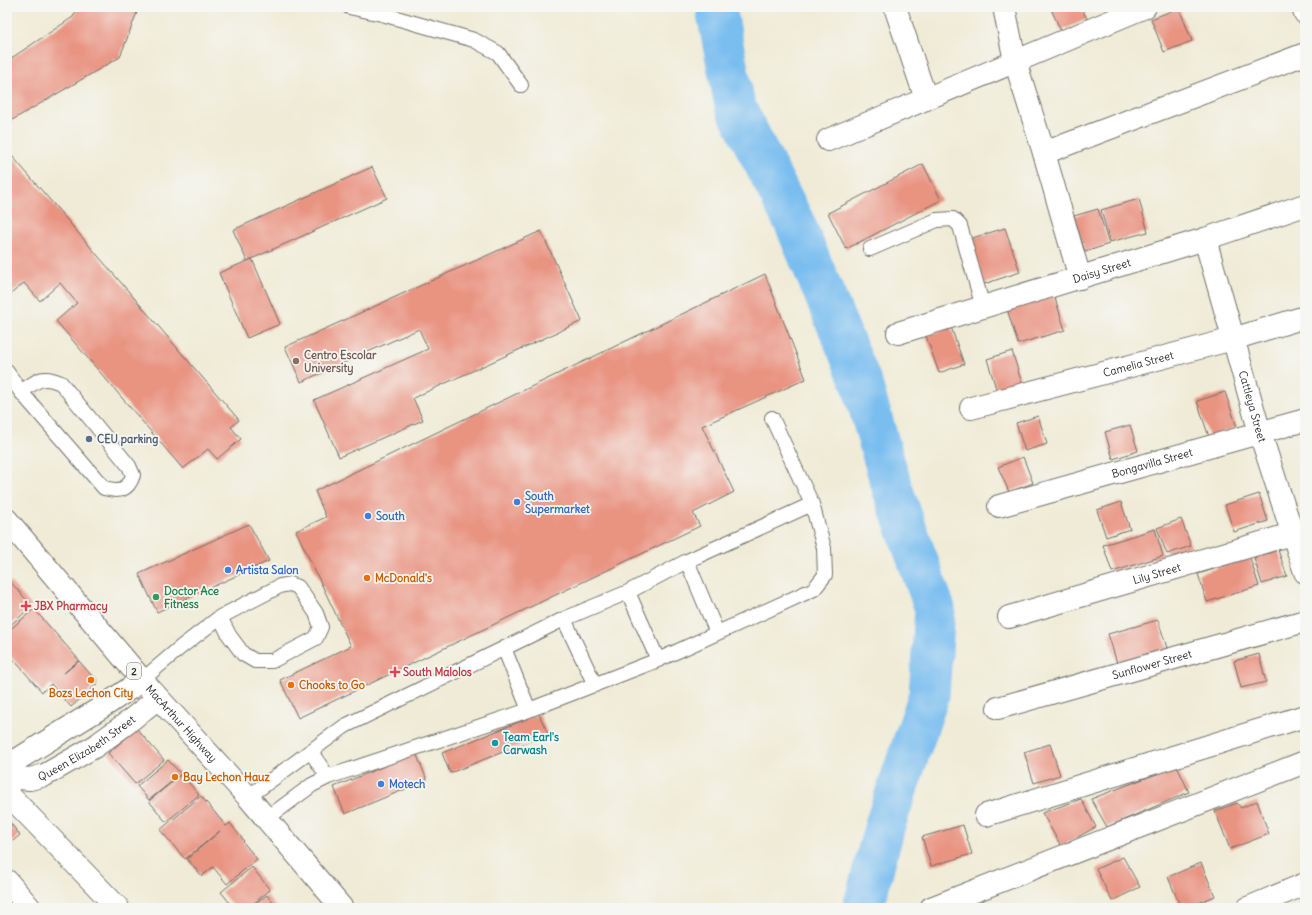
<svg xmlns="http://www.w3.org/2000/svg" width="1312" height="915" font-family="Delius,sans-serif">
<rect width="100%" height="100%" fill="#f6f6f2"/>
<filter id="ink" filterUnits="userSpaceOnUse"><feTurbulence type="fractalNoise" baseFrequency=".025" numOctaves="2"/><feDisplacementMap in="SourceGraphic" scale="8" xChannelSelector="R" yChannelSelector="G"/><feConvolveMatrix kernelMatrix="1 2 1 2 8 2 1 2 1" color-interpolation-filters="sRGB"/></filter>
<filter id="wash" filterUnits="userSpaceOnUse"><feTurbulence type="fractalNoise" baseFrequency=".012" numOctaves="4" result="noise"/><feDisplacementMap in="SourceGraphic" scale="16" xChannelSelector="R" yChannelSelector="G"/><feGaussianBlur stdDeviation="0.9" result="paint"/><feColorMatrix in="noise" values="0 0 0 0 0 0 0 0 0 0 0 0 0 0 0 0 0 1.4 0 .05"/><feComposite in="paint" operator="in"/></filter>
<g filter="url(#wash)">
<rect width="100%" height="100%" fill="#efebd6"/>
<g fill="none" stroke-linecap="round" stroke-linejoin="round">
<path stroke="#7abef0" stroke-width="41" d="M717 7V13L735 106 795 224 862 384 893 491 935 609 929 695 885 825 863 908"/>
</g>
<g id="blocks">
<path fill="#e99381" d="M78 7H139L120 57 7 123V61L73 17Z
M1050 7H1081L1087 19 1061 31Z
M1179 8 1192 41 1164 52 1151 19Z
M7 150 239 420 231 427 241 439 217 459 208 449 183 469 56 321 77 303 60 283 40 301 24 283 7 297Z
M923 164 941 200 846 249 828 213Z
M372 167 387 198 247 261 233 230Z
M1139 199 1148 232 1110 242 1101 210Z
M1098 209 1109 244 1085 252 1074 216Z
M1005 228 1020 272 984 284 969 239Z
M541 231 582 321 413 398 423 420 339 457 314 400 428 349 419 329 301 382 285 347Z
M252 259 280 324 247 338 219 273Z
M765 274 806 379 702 426 734 492 693 513 700 526 298 718 280 680 351 646 296 531 326 517 315 491Z
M1054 295 1065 330 1018 344 1007 309Z
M951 327 964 364 939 373 926 336Z
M1012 351 1023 387 998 395 987 359Z
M1225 392 1237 427 1209 437 1197 401Z
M1038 416 1047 444 1025 451 1016 423Z
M1130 425 1138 451 1113 459 1105 432Z
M1023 457 1033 483 1009 492 998 467Z
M1259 494 1268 521 1234 532 1225 505Z
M1121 502 1130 529 1106 537 1097 510Z
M1181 519 1191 546 1167 554 1157 528Z
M249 524 269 561 157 612 139 574Z
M1155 529 1163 556 1112 572 1103 545Z
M1278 550 1287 576 1262 584 1254 558Z
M1250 558 1259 586 1207 602 1198 574Z
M7 578 32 606 7 628Z
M34 609 79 660 64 673 79 661 98 683 71 707 51 684 42 692 7 652V632Z
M1158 620 1167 648 1117 663 1108 634Z
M1259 654 1266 682 1241 688 1234 661Z
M539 714 548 734 450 773 442 753Z
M137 729 164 760 135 784 108 753Z
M1050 744 1060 775 1034 783 1024 752Z
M416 753 427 780 345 814 334 787Z
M168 760 181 774 149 800 137 786Z
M1177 766 1189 792 1107 827 1091 799Z
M182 774 199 795 166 822 149 801Z
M201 796 226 826 230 823 244 841 243 842 257 859 227 884 213 867 202 876 187 859 220 831 185 859 160 830Z
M1081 799 1096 827 1061 846 1042 813Z
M1257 801 1269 834 1230 849 1215 811 1237 803 1241 808Z
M7 819 20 835 7 846Z
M963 825 972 854 931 866 922 837Z
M1123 857 1140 887 1112 901 1096 869Z
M1201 863 1215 896 1186 908H1181L1168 877Z
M252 867 270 890 248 908H234L221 892Z
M267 895 277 908H249Z"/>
</g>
</g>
<g filter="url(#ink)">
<use href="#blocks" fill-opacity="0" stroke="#706e67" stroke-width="1"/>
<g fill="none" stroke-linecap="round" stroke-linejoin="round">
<g stroke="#706e67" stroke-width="16">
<path id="service" d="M349 7 382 14 474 40 498 53 521 85
M870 249 937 220 953 219 960 226 983 307
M7 372 21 392 104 488C119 492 128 491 133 475L129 466 61 383C41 374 37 381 21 392
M687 561 717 633
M290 584 298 587 316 613 321 627 316 638 272 661H255L243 654 229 635 220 617 280 586Z
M628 592 658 660
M564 619 595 685
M504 648 529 710
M142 680 181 647 220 617
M311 752 328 777
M248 797 345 726 564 619 628 592 687 561 812 504
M266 819 312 785 328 777 529 710 658 660 814 589 825 575 824 548 812 504 772 418"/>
</g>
<g stroke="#706e67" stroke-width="24">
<g id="minor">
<path d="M895 7 926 99"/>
<path d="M1004 7 1015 61 1044 153 1080 278"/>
<path d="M1303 7 1305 13"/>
<path d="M828 140 1145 7"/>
<path d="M1044 153 1305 54"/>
<path id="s1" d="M1205 239 1260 433 1305 572"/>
<path id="s2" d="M898 333 1205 239 1305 205"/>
<path id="s3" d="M971 408 1233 339 1305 317"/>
<path id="s4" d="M999 506 1305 420"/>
<path id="s5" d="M1009 617 1305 530"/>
<path id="s6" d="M998 708 1305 621"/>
<path d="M7 766 107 704 142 680"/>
<path id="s7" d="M7 777 30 779 45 775 94 747 127 723 158 698"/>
<path d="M7 793 118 908"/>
<path d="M986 815 1305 716"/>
<path d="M7 881 30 908"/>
<path d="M931 908 1305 762"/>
</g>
</g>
<g stroke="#706e67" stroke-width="24">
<path id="secondary" d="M1248 908 1305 884"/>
</g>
<g stroke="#706e67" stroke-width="24">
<g id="trunk">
<path id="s8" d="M7 520 142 680 248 797 342 908"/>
</g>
</g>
<use href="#service" stroke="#fff" stroke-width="14"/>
<use href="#minor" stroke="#fff" stroke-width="22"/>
<use href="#secondary" stroke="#fff" stroke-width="22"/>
<use href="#trunk" stroke="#fff" stroke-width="22"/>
</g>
</g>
<circle fill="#8d6e63" stroke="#f6f6f2" stroke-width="1.5" cx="296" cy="361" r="4"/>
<circle fill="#5c6f8a" stroke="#f6f6f2" stroke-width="1.5" cx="89" cy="439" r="4"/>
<g fill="#3f7fe0" stroke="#f6f6f2" stroke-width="1.5">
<circle cx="517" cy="502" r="4"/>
<circle cx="368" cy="516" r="4"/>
<circle cx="228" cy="570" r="4"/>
<circle cx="381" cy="784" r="4"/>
</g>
<g fill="#e8710a" stroke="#f6f6f2" stroke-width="1.5">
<circle cx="367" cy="578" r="4"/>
<circle cx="91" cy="680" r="4"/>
<circle cx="291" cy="685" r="4"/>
<circle cx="175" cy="777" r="4"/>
</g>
<circle fill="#2e9e5b" stroke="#f6f6f2" stroke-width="1.5" cx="156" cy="597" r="4"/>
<g fill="#e0444e" stroke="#f6f6f2" stroke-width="1.5">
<path d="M24 600h4v4h4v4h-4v4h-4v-4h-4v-4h4z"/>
<path d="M393 666h4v4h4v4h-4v4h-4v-4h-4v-4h4z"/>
</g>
<circle fill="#0f9aa8" stroke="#f6f6f2" stroke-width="1.5" cx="495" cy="743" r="4"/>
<g text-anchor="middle" stroke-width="3.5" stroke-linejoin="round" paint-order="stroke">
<rect fill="#f6f6f2" stroke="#686867" stroke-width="1" x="127" y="663" width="14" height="16" rx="3"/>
<g font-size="10" font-weight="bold" fill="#2b2b2b">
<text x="134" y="675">2</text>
</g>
<g font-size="11" fill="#2b2b2b" stroke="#f6f6f2">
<text dy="4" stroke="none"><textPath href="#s2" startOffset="213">Daisy Street</textPath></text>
<text dy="4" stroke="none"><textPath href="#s3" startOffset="173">Camelia Street</textPath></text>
<text dy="4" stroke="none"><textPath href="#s1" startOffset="174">Cattleya Street</textPath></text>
<text dy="4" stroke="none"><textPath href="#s4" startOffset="159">Bongavilla Street</textPath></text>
<text dy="4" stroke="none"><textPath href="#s5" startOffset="154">Lily Street</textPath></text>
<text dy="4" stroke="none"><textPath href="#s6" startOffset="160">Sunflower Street</textPath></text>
<text dy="4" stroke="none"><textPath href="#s8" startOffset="268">MacArthur Highway</textPath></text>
<text dy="4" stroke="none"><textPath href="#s7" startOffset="88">Queen Elizabeth Street</textPath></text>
</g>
<g font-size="11" font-weight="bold" fill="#785e54" stroke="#f6f6f2" text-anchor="start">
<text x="304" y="359">Centro Escolar<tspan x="304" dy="13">University</tspan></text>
</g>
<g font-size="11" font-weight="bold" fill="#4e5e75" stroke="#f6f6f2" text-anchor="start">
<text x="97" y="443">CEU parking</text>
</g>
<g font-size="11" font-weight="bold" fill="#366cbe" stroke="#f6f6f2" text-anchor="start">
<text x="525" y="500">South<tspan x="525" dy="13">Supermarket</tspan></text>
<text x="376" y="520">South</text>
<text x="236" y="574">Artista Salon</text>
<text x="389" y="788">Motech</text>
</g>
<g font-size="11" font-weight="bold" fill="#c56008" stroke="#f6f6f2" text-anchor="start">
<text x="375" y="582">McDonald's</text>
<text x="299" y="689">Chooks to Go</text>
<text x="91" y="697" text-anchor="middle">Bozs Lechon City</text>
<text x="183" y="781">Bay Lechon Hauz</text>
</g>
<g font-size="11" font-weight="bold" fill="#27864d" stroke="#f6f6f2" text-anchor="start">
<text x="164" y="595">Doctor Ace<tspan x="164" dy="13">Fitness</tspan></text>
</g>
<g font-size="11" font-weight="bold" fill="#be3a42" stroke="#f6f6f2" text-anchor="start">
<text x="34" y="610">JBX Pharmacy</text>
<text x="403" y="676">South Malolos</text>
</g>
<g font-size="11" font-weight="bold" fill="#0d838f" stroke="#f6f6f2" text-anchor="start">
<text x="503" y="741">Team Earl's<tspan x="503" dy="13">Carwash</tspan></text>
</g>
</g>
<rect width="1312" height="915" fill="none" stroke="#f6f6f2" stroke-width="24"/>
</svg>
